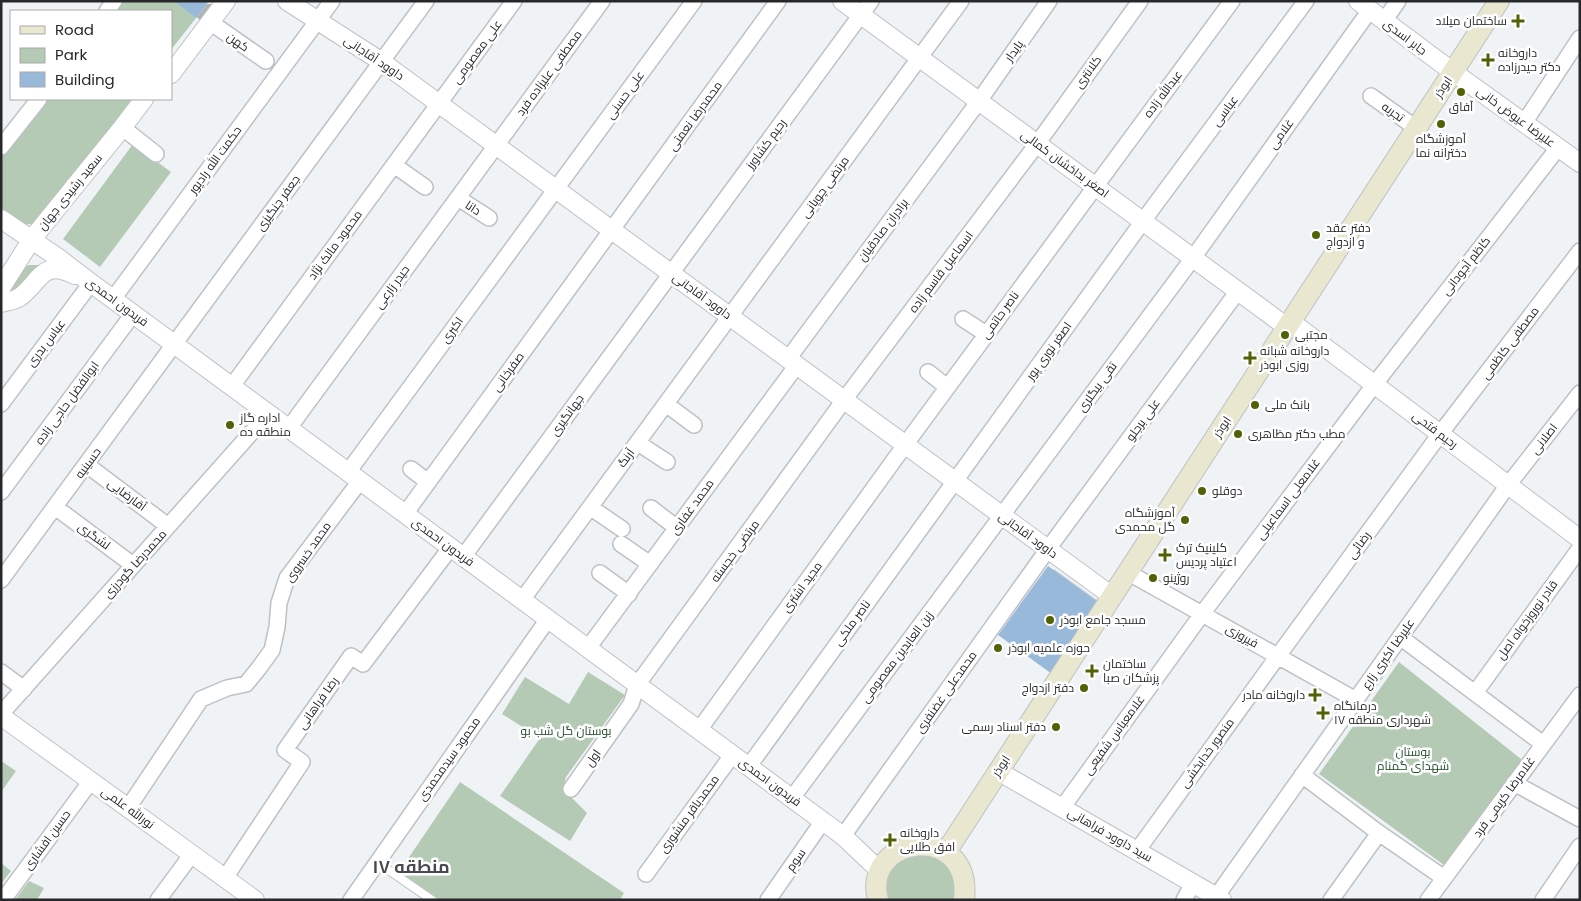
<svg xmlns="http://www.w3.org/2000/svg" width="1581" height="901" font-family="Poppins,Cairo,sans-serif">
<defs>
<filter id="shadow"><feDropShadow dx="5.5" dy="3" stdDeviation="0" flood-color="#0004"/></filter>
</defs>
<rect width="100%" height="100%" fill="#f0f3f6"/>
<path fill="#b4cab5" d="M122 1H175L196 18 171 50V11H114Z
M46 99H133L41 217C26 234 14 218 1 208V157Z
M133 144 171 172 100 267 63 239Z
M29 265H38L45 267 15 291 3 295 23 268Z
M1399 662 1526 763 1448 868 1319 774Z
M588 672 625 695 566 777 563 789 587 813 570 841 500 796 540 738 502 714 525 677 569 704Z
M1 761 16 771 1 792Z
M460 782 624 893 620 900H440L399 872Z
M938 854 956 873 957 900H882L883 875 900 855Z
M1 863 11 871 1 884Z
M29 881 44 888 37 900H15Z"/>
<path fill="#99b9da" filter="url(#shadow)" d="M174 1H209L196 18Z
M1048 566 1102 605 1052 674 998 635Z"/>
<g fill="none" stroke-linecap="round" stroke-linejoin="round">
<g stroke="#bec1c4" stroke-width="10">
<path id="service" d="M377 862 432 900"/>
</g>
<g stroke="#bec1c4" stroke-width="18">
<path id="minor" d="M107 11 114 1
M1384 21 1398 1
M210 22 266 61
M1371 96 1416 128
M1524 123 1580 38
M128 132 156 154
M1 147 39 99
M394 165 425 187
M458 198 489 218
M113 299 332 1
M963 319 986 334
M788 359 979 101 1049 1
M928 372 947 387
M232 386 514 1
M1 404 91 283
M666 404 694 425
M289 428 602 1
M638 443 667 462
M87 465 168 526
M411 469 428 482
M348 472 694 1
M1 492 133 314
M55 507 133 565
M590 507 622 529
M651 508 677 528
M405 514 778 1
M621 544 650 564
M463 557 871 1
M1127 572 1356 700
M600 573 629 594
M1 580 426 1
M522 600 961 1
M1400 637 1543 744
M588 648 797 365
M1 672 24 689
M1475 693 1580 548
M1 714 268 414
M699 730 905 445 1232 1
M749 766 1143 221 1306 1
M1302 775 1379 833 1444 878
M1514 783 1580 819
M571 789 631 704 637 685 844 400 1037 144 1140 1
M792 798 1193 258 1370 10
M128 808 201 699 227 688 246 684 259 668 272 650 277 627 279 603 287 578 360 481
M1062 808 1202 614 1374 385 1558 148
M843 836 1048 549 1238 291
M1137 851 1278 656 1440 434 1580 251
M646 874 733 754
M225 878 302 762 285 750 351 656 363 664 451 547
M1216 897 1508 485 1580 393
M3 900 91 781
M158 900 192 854
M351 900 548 619
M768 900 823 821
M1184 900 1193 883
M1331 900 1379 833
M1428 900 1580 695
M1543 900 1580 846"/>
</g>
<g stroke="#bec1c4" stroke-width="20">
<path id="tertiary" d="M287 1 382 62 1112 596
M842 1 1287 327
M1358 1 1453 72 1580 163
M171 74 226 1
M1 219 57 257 91 283 843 836 880 871
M1 288 32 239 122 128 144 99
M1 303C8 301 14 301 20 297 42 280 41 259 75 275
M1290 321 1580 539
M1 716 255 900
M998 771 1222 900"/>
</g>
<g stroke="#bec1c4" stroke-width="22">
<path id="secondary" d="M946 852 1499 1
M878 900C861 835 973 820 964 900"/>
</g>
<use href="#service" stroke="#fff" stroke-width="8"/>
<use href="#minor" stroke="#fff" stroke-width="15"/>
<use href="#tertiary" stroke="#fff" stroke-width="18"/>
<use href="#secondary" stroke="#eae7d1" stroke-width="20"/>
</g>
<g fill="#506106" stroke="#fff" stroke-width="2">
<path d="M1515.5 13.5h5v5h5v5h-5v5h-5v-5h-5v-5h5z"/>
<path d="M1485.5 52.5h5v5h5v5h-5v5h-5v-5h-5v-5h5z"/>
<circle cx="1461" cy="92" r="5"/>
<circle cx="1441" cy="124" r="5"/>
<circle cx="1316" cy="235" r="5"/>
<circle cx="1285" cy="335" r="5"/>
<path d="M1247.5 350.5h5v5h5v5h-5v5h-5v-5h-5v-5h5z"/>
<circle cx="1255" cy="405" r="5"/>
<circle cx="230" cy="425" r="5"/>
<circle cx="1238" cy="434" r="5"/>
<circle cx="1202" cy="491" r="5"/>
<circle cx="1185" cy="520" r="5"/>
<path d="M1162.5 547.5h5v5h5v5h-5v5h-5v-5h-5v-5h5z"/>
<circle cx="1153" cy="578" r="5"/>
<circle cx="1050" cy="620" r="5"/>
<circle cx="998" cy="648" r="5"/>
<path d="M1089.5 663.5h5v5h5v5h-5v5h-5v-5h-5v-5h5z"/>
<circle cx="1084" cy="688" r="5"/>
<path d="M1312.5 687.5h5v5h5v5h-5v5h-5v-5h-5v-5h5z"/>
<path d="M1320.5 705.5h5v5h5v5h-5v5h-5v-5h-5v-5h5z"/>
<circle cx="1056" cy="727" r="5"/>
<path d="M887.5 832.5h5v5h5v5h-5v5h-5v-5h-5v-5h5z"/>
</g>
<g text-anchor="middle" stroke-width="5" stroke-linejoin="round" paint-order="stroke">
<g font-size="12" fill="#27282a" stroke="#fff" text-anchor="start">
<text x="1507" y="25" text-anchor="end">ساختمان میلاد</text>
<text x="1498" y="57">داروخانه<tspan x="1498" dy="14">دکتر حیدرزاده</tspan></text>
<text x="1461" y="111" text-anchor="middle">آفاق</text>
<text x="1441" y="143" text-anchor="middle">آموزشگاه<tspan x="1441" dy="14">دخترانه نما</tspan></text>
<text x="1326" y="232">دفتر عقد<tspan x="1326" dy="14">و ازدواج</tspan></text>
<text x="1295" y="339">مجتبی</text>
<text x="1260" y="355">داروخانه شبانه<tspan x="1260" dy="14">روزی ابوذر</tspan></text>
<text x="1265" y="409">بانک ملی</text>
<text x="240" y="422">اداره گاز<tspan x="240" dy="14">منطقه ده</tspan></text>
<text x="1248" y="438">مطب دکتر مظاهری</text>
<text x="1212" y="495">دوقلو</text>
<text x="1175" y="517" text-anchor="end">آموزشگاه<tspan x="1175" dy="14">گل محمدی</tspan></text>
<text x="1176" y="552">کلینیک ترک<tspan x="1176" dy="14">اعتیاد پردیس</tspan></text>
<text x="1163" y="582">روژینو</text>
<text x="1060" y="624">مسجد جامع ابوذر</text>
<text x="1008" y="652">حوزه علمیه ابوذر</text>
<text x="1103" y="668">ساختمان<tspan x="1103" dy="14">پزشکان صبا</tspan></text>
<text x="1074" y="692" text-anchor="end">دفتر ازدواج</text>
<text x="1305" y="699" text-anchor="end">داروخانه مادر</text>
<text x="1334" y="710">درمانگاه<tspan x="1334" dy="14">شهرداری منطقه ۱۷</tspan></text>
<text x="1046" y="731" text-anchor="end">دفتر اسناد رسمی</text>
<text x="900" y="837">داروخانه<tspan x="900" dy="14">افق طلایی</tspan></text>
</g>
<g font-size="12" fill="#27282a" stroke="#fff">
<text transform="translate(1405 37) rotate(37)" y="4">جابر اسدی</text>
<text transform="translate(238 42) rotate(35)" y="4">کهن</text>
<text transform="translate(1014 51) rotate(-55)" y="4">پایدار</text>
<text transform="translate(477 52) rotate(-54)" y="4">علی معصومی</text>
<text transform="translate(374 58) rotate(34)" y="4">داوود آقاجانی</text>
<text transform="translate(1088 72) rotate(-54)" y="4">کلانتری</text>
<text transform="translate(549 73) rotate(-54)" y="4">مصطفی علیزاده فرد</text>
<text transform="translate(1443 87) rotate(-57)" y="4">ابوذر</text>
<text transform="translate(1163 94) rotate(-53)" y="4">عبدالله زاده</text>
<text transform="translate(625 95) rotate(-54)" y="4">علی حسنی</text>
<text transform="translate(1225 111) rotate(-53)" y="4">عباسی</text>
<text transform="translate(1393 112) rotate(36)" y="4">تجربه</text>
<text transform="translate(695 116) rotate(-54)" y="4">محمدرضا نعمتی</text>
<text transform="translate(1516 117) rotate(36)" y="4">علیرضا عیوض خانی</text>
<text transform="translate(1281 134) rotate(-54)" y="4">غلامی</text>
<text transform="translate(766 144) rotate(-54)" y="4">رحیم کشاورز</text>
<text transform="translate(215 160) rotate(-54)" y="4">حکمت الله رادپور</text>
<text transform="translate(1065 164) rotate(36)" y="4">اصغر بداخشان کمالی</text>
<text transform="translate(825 187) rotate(-54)" y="4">مرتضی چوپانی</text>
<text transform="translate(70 192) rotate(-51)" y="4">سعید رشیدی جهان</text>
<text transform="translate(278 203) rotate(-54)" y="4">جعفر چنگیزی</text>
<text transform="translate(473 208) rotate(33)" y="4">دانا</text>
<text transform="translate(883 230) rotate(-53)" y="4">برادران صادقیان</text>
<text transform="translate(335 245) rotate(-54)" y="4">محمود مالک نژاد</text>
<text transform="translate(1466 266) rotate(-52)" y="4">کاظم آجودانی</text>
<text transform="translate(941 272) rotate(-53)" y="4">اسماعیل قاسم زاده</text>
<text transform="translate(392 287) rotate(-54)" y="4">حیدر زارعی</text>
<text transform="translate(702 296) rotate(36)" y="4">داوود آقاجانی</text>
<text transform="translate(117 302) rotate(36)" y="4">فریدون احمدی</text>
<text transform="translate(1000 315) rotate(-54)" y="4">ناصر حاتمی</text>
<text transform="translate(452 330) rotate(-54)" y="4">اکبری</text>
<text transform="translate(46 343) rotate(-53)" y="4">عباس بدری</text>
<text transform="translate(1510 343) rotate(-53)" y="4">مصطفی کاظمی</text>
<text transform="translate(1049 351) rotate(-54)" y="4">اصغر نوری پور</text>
<text transform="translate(508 372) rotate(-54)" y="4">صفرخانی</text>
<text transform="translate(1097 387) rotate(-54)" y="4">تقی بیگلری</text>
<text transform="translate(67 403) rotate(-54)" y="4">ابوالفضل حاجی زاده</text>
<text transform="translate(567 415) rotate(-54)" y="4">جهانگیری</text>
<text transform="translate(1143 420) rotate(-54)" y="4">علی برجلو</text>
<text transform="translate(1222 427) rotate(-57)" y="4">ابوذر</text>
<text transform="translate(1435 430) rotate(37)" y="4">رحیم فتحی</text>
<text transform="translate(1544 439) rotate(-52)" y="4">اصلانی</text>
<text transform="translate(626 458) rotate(-54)" y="4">آرنگ</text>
<text transform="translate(88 463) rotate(-54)" y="4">حسینیه</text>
<text transform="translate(127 495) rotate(37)" y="4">آقارضایی</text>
<text transform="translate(1288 499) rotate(-53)" y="4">غلامعلی اسماعیلی</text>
<text transform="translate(692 507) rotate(-54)" y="4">محمد غفاری</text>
<text transform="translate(1028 535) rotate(36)" y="4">داوود آقاجانی</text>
<text transform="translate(94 536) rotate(36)" y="4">لشگری</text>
<text transform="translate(443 542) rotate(36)" y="4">فریدون احمدی</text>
<text transform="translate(1359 545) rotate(-54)" y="4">رضائی</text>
<text transform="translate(735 551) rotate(-54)" y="4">مرتضی خجسته</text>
<text transform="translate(308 552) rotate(-55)" y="4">محمد خسروی</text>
<text transform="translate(135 564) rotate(-48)" y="4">محمدرضا گودرزی</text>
<text transform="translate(802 587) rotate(-54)" y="4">مجید اشتری</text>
<text transform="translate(1527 620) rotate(-54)" y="4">قادر نوروزخواه اصل</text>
<text transform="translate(852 623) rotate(-54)" y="4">ناصر ملکی</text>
<text transform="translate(1242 636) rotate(29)" y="4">فیروزی</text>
<text transform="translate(1388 654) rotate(-55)" y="4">علیرضا اکبری زارع</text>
<text transform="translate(897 657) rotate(-53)" y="4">زین العابدین معصومی</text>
<text transform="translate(946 692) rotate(-55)" y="4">محمدعلی غضنفری</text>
<text transform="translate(318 703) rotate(-55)" y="4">رضا فراهانی</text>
<text transform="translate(1114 735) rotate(-54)" y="4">غلامعباس شفیعی</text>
<text transform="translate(1207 753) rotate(-54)" y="4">منصور خدابخشی</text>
<text transform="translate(593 758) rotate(-55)" y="4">اول</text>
<text transform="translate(449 759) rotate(-55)" y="4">محمود سیدمحمدی</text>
<text transform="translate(1001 766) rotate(-57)" y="4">ابوذر</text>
<text transform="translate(770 782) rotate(36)" y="4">فریدون احمدی</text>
<text transform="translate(1504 797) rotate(-54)" y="4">غلامرضا کریمی فرد</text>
<text transform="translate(128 808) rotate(36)" y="4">نورالله علمی</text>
<text transform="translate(689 814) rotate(-54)" y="4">محمدباقر منشوری</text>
<text transform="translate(1110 835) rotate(30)" y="4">سید داوود فراهانی</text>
<text transform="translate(47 840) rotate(-54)" y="4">حسین افشاری</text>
<text transform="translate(796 860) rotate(-55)" y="4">سوم</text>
</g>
<g font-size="12" fill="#1d4f24" stroke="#fff">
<text x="566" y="735">بوستان گل شب بو</text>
<text x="1413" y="756">بوستان<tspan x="1413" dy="14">شهدای گمنام</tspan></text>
</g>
<g font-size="18" font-weight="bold" fill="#47494c" stroke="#fff">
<text x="411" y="873">منطقه ۱۷</text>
</g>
</g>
<rect width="1581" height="901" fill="none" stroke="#27282a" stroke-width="5"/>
<rect x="10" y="10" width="162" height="90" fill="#ffffff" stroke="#a9a9aa"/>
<rect x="20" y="26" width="25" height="8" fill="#eae7d1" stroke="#a9a9aa"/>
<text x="55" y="35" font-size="15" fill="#27282a">Road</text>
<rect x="20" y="48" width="25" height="15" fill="#b4cab5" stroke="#a9a9aa"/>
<text x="55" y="60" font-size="15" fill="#27282a">Park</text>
<rect x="20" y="72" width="25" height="15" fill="#99b9da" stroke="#a9a9aa"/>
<text x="55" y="85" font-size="15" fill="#27282a">Building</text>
</svg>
